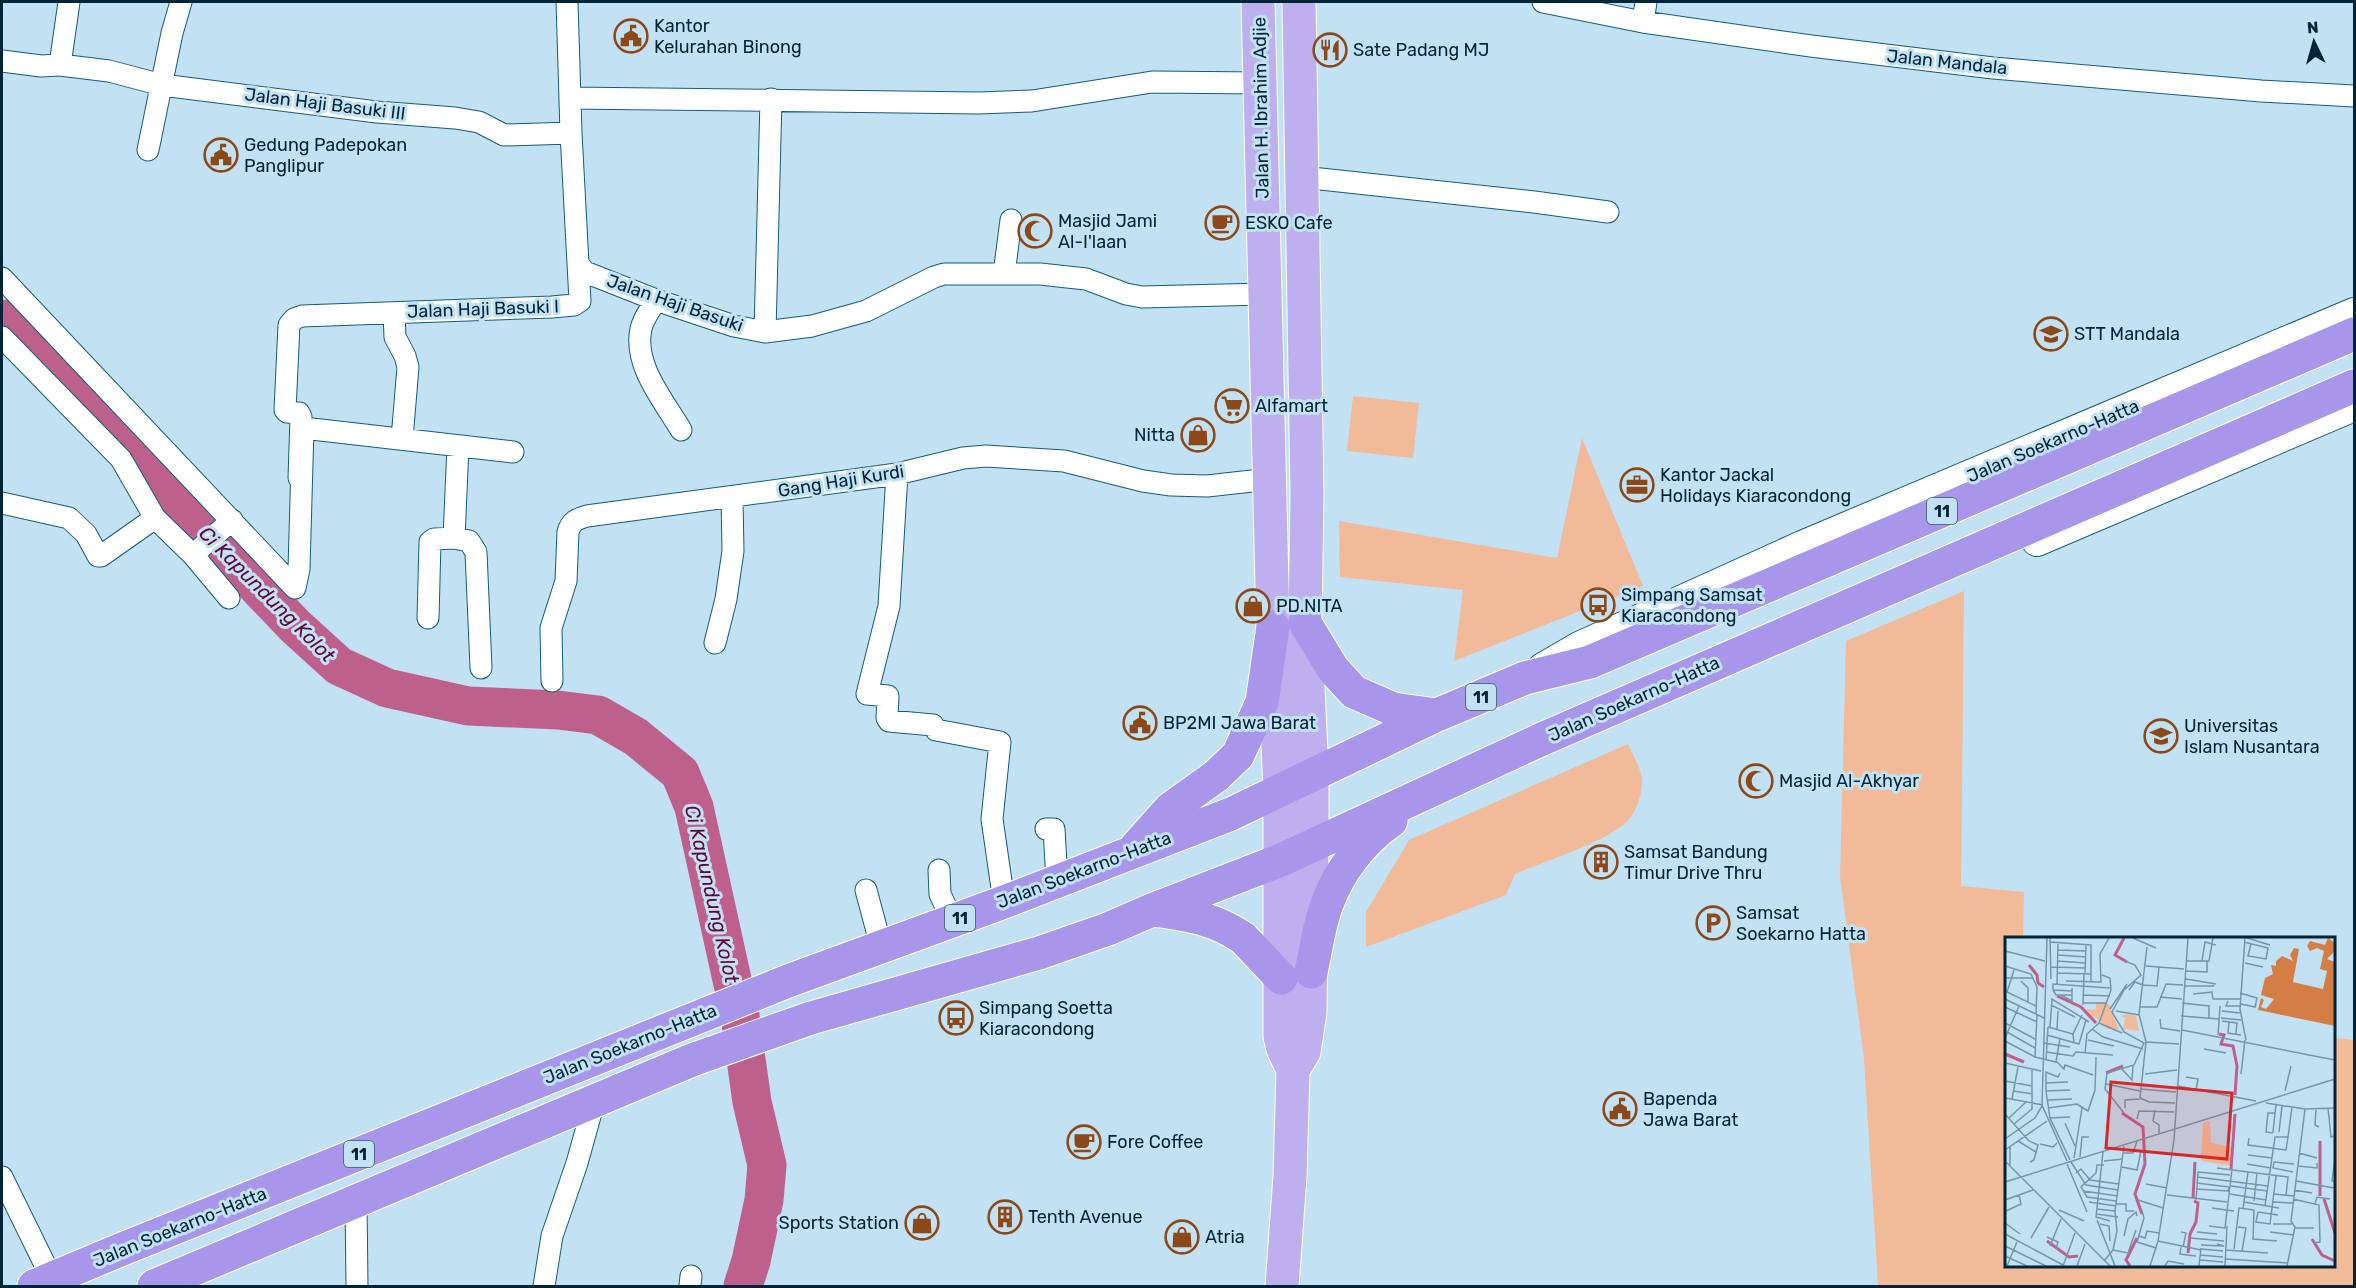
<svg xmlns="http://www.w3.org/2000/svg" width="2356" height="1288" font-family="Rubik,sans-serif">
<rect width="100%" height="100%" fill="#c2e2f4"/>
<path fill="#f1ba99" d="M1353 396 1419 403 1413 458 1347 451Z
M1582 438 1643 586 1454 661 1463 590 1340 577 1339 521 1557 558Z
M1964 591 1961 886 2024 892 2023 938H2006V1266H2334V1038L2354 1040V1286H1878L1864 1059 1840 876 1846 641Z
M1628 744C1633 756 1643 771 1642 783 1642 794 1637 809 1630 818 1614 840 1542 862 1515 874L1506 895 1366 947V912L1409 840Z"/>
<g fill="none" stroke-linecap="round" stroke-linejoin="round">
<path stroke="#bd618c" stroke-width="39" d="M2 319 295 626 339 666 387 688 468 706 558 710 598 715 636 737 680 773 694 807 740 1016 752 1102 767 1165 764 1200 751 1261 743 1286"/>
<g stroke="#135d7c" stroke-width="23">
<path id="minor" d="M1543 2 1643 22 1811 46 1993 68 2261 91 2354 96
M1643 22 1646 2
M2 61 41 66 60 65 109 71 162 85 377 112 455 118 479 122 504 135 571 133
M60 65 69 2
M570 98 979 103 1032 101 1152 82 1260 83
M148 150 172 33 181 2
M1302 177 1534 202 1608 212
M578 264 585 272 656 300 734 326 765 332 812 326 866 311 934 277 944 274H1040L1086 279 1126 294 1142 297 1265 294
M1004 274 1011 220
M2 278 295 588
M656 300C651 309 643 318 641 329 633 365 664 401 681 430
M394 313 395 337 405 356 408 367 402 439
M765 332 771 99
M2 337 121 459 155 518 193 555 229 598
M897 474 889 606 867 694 888 696 887 718 889 721 933 725 936 730 1000 742 992 819 1004 902
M299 478 301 417 299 413 287 412 285 410 289 325 294 319 302 316 552 307 574 305 580 301 571 133 567 2
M2 503 69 518 86 534 98 556H101L155 518
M454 538 469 541 476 552 481 668
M193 555 232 520
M295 588 299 569 303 428 513 452
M428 618 430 542 434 539 454 538 458 446
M715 643 726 599 733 551 732 498
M552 681 551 628 566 581 568 532C571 521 577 519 587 516L897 474 963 458 986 456 1064 461 1143 481 1171 485 1207 486 1270 479
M1046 829H1054L1057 881
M939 870 940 894 952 920
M866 890 881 946
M2 1177 52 1279
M356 1201 357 1286
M544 1286 552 1236 577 1163 594 1102
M690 1286 691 1276"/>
</g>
<g stroke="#135d7c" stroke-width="32">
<path id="secondary" d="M2037 541 2354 406
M1543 668 1579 647 1802 546 2354 313"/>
</g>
<g stroke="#fff" stroke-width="35">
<path id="primary" d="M1258 2 1273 627 1280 791V1036L1283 1049 1293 1070 1290 1176 1282 1286
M1293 1070 1304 1052 1310 1012 1312 847V775L1305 623 1307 495 1299 2"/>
</g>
<g stroke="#fff" stroke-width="35">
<path id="trunk" d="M1305 623 1333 669 1354 692 1393 709 1437 715
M1136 847 1170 809 1216 776 1238 755 1262 702 1273 627
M1154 910C1189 915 1213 918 1243 938L1281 978
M1311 972C1316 950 1319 925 1327 904 1339 871 1362 841 1391 821
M34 1286 120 1250 788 981 1004 902 1231 814 1437 715 1525 678 1590 662 2354 334
M154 1286 692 1060 811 1018 1039 953 1108 929 1152 910 1281 860 1540 740 2354 386"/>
</g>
<use href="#minor" stroke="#fff" stroke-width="21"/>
<use href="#secondary" stroke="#fff" stroke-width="30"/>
<use href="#primary" stroke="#beb0ef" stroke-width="33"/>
<use href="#trunk" stroke="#a896ea" stroke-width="33"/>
</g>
<defs>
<g id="civic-ring" transform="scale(1.725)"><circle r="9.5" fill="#c2e2f4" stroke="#8b4818" stroke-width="1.5"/><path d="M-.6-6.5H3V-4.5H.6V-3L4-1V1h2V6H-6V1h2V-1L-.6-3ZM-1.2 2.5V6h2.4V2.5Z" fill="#8b4818"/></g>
<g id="restaurant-ring" transform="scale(1.725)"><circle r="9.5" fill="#c2e2f4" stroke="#8b4818" stroke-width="1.5"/><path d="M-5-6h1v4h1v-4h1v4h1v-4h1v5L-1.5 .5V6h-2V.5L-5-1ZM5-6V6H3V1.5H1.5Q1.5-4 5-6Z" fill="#8b4818"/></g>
<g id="cafe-ring" transform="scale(1.725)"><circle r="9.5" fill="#c2e2f4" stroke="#8b4818" stroke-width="1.5"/><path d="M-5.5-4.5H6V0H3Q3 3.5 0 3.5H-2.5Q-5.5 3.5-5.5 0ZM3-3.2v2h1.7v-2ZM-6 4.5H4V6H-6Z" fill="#8b4818"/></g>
<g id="mosque-ring" transform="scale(1.725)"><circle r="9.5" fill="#c2e2f4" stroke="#8b4818" stroke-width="1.5"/><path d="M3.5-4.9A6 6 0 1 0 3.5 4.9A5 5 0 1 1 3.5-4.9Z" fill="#8b4818"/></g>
<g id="university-ring" transform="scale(1.725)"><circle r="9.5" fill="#c2e2f4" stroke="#8b4818" stroke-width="1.5"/><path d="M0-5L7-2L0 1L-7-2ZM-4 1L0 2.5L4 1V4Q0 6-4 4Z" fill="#8b4818"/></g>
<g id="supermarket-ring" transform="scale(1.725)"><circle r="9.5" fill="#c2e2f4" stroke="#8b4818" stroke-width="1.5"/><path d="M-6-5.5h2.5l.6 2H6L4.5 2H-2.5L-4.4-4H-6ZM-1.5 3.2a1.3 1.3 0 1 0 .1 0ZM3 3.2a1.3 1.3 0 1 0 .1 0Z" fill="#8b4818"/></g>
<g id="shop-ring" transform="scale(1.725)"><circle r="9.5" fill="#c2e2f4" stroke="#8b4818" stroke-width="1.5"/><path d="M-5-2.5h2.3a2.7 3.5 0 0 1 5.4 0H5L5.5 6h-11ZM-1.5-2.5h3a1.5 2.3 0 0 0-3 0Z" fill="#8b4818"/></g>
<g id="office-ring" transform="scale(1.725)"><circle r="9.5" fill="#c2e2f4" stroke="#8b4818" stroke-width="1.5"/><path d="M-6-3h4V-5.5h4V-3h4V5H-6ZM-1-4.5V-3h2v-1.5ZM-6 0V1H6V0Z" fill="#8b4818"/></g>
<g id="bus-ring" transform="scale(1.725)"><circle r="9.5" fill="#c2e2f4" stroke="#8b4818" stroke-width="1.5"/><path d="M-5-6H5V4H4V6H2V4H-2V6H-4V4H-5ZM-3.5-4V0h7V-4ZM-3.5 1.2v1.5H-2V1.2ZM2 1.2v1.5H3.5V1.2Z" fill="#8b4818"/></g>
<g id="building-ring" transform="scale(1.725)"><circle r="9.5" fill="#c2e2f4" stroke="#8b4818" stroke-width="1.5"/><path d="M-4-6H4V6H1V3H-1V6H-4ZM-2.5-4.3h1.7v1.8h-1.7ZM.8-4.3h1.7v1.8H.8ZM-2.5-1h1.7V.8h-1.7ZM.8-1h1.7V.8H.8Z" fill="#8b4818"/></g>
<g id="parking-ring" transform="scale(1.725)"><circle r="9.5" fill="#c2e2f4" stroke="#8b4818" stroke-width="1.5"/><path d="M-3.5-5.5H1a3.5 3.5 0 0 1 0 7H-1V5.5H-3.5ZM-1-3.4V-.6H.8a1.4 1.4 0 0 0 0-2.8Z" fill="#8b4818"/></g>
</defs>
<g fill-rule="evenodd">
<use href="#civic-ring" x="631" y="36"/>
<use href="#restaurant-ring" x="1330" y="50"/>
<use href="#civic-ring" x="221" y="155"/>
<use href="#cafe-ring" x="1222" y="223"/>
<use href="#mosque-ring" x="1035" y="231"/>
<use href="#university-ring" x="2051" y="334"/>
<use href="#supermarket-ring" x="1232" y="406"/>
<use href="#shop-ring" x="1198" y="435"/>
<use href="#office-ring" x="1637" y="485"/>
<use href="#bus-ring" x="1598" y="605"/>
<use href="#shop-ring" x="1253" y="606"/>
<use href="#civic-ring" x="1140" y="723"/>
<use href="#university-ring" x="2161" y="736"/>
<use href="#mosque-ring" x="1756" y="781"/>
<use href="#building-ring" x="1601" y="862"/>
<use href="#parking-ring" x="1713" y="923"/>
<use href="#bus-ring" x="956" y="1018"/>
<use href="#civic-ring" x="1620" y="1109"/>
<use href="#cafe-ring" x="1084" y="1142"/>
<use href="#building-ring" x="1005" y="1217"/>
<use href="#shop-ring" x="922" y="1223"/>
<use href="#shop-ring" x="1182" y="1237"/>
</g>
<g text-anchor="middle" stroke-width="6" stroke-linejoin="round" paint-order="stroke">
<g fill="#c2e2f4" stroke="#3a5e6f" stroke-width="1.5">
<rect x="1927" y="498" width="30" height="26" rx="4.5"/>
<rect x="1466" y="684" width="30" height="26" rx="4.5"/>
<rect x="945" y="905" width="30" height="26" rx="4.5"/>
<rect x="344" y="1141" width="30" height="26" rx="4.5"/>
</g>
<g font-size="16" font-weight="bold" fill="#002536">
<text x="1942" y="517">11</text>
<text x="1481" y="703">11</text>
<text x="960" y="924">11</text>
<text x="359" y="1160">11</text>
</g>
<g font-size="18" fill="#002536" stroke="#c2e2f4" text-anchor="start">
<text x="654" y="32">Kantor<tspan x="654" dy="21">Kelurahan Binong</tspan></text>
<text x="1353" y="56">Sate Padang MJ</text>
<text x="244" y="151">Gedung Padepokan<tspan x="244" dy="21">Panglipur</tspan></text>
<text x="1058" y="227">Masjid Jami<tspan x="1058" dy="21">Al-I'laan</tspan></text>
<text x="1245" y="229">ESKO Cafe</text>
<text x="2074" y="340">STT Mandala</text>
<text x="1255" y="412">Alfamart</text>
<text x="1175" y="441" text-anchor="end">Nitta</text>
<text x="1660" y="481">Kantor Jackal<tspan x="1660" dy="21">Holidays Kiaracondong</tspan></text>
<text x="1621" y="601">Simpang Samsat<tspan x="1621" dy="21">Kiaracondong</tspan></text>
<text x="1276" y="612">PD.NITA</text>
<text x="1163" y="729">BP2MI Jawa Barat</text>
<text x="2184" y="732">Universitas<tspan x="2184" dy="21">Islam Nusantara</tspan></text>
<text x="1779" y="787">Masjid Al-Akhyar</text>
<text x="1624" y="858">Samsat Bandung<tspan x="1624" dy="21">Timur Drive Thru</tspan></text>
<text x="1736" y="919">Samsat<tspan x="1736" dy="21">Soekarno Hatta</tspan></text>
<text x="979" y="1014">Simpang Soetta<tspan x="979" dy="21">Kiaracondong</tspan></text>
<text x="1643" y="1105">Bapenda<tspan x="1643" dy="21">Jawa Barat</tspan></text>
<text x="1107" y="1148">Fore Coffee</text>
<text x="1028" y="1223">Tenth Avenue</text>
<text x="899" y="1229" text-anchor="end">Sports Station</text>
<text x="1205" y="1243">Atria</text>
</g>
<g font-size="18" fill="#002536" stroke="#c2e2f4">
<text transform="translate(1947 62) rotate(6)" y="6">Jalan Mandala</text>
<text transform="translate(325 104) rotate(7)" y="6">Jalan Haji Basuki III</text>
<text transform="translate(1261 108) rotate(-91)" y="6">Jalan H. Ibrahim Adjie</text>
<text transform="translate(675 303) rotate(19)" y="6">Jalan Haji Basuki</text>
<text transform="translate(483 309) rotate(-2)" y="6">Jalan Haji Basuki I</text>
<text transform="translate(2053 441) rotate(-23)" y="6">Jalan Soekarno-Hatta</text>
<text transform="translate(841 481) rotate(-9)" y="6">Gang Haji Kurdi</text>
<text transform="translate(1634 699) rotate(-24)" y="6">Jalan Soekarno-Hatta</text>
<text transform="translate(1084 870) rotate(-21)" y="6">Jalan Soekarno-Hatta</text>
<text transform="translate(630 1044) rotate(-22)" y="6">Jalan Soekarno-Hatta</text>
<text transform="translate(180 1227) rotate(-22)" y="6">Jalan Soekarno-Hatta</text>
</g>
<g font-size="20" font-style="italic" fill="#5f073a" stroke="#c2e2f4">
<text transform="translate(267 594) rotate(45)" y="7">Ci Kapundung Kolot</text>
<text transform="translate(712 894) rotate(77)" y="7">Ci Kapundung Kolot</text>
</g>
</g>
<g transform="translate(2005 937)">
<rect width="330" height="330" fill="#c2e2f4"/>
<path d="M91 66 104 67 114 92H102L93 82 82 77 79 72 91 73ZM123 77 131 79 134 94 118 92 120 81 116 79ZM205 184 206 206 228 210 226 229 196 224 198 186Z" fill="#f1ba99"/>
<path d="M323 1 330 6V14L322 22 330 25V89L253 73 256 61 259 63 256 70 261 72 269 62 256 58 260 41 268 37 266 28 271 29V24L277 19 288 24 285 18 289 11 294 12 288 45 318 52 322 34 315 32 319 14 312 11 305 14 302 9 305 4 320 8Z" fill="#d47e46"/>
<path fill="none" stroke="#bd618c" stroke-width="3" d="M119 1 110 18 122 25M24 28 32 38 33 46 39 50M52 59 76 70 91 86M214 97 219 98 216 107 228 109 232 129 230 158M0 117 19 125M101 136 118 129M117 176 138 190 140 227 130 257 137 277M226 232 230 177M315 259V204M188 261 190 225M319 262 330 296M307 302 317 318 330 324M42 304 64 320 73 319M183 316 185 297 191 285 193 266 189 264M125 329 121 323 132 301"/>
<path fill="none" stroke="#7496a8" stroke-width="1.5" d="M42 1 37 168 62 224M45 1 46 42M128 1 151 11M240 1 235 72 241 103M242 1 265 8M45 5 86 8V45M239 5 263 11 261 22 243 19 246 7M53 13 81 14M0 14 40 24M53 18 81 20M53 24 80 26M182 24H204L208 1M197 24 200 5 211 8M240 26 258 30M0 29 26 37 32 50 31 77M141 29 179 32M45 30 80 31M181 34 202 35V24M52 36 86 37M80 37 81 8M0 41H28M181 42 211 47M16 44 23 51V65M61 44 96 45 95 17 104 1M52 48 53 7M138 48 152 49 154 30M180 49H209M48 53V47L105 51M48 53 51 58H67M48 53 67 54M124 53 130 45 138 48M0 54 31 69M2 55 9 33M207 56 208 62H235M235 56 252 61 250 70 236 67M188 57 208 55M56 58 67 64V51M79 58 105 59M155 60 177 62M0 62 39 81M223 64 221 69H235M79 66H102M177 66 204 69V81M46 68 70 80M78 68 79 37M0 70 32 85M135 70H152L161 47 178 48M105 72 122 47M111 74 134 78M217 74 235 76M176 79 214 82M216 81 236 83M155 82 156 91 175 94M217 84 224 85 223 96 236 98M224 85 232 86 231 97M0 86 30 102M94 86 117 96M43 90 68 97 69 106M45 90 47 62 84 85M87 92 98 100 138 112M52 93 53 74M177 93 330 123M2 95 30 111M68 97 77 78M42 98 74 107 81 83M213 98 215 69M0 101 14 69M83 103 109 109M0 104 30 120 51 125 55 101M141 105 174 107M39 106 65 110M199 112 221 116M41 115 68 119 71 115 108 118M80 116 82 97 94 86 106 53 105 41 97 38M30 120 32 78M41 123 43 90M52 125 59 132 60 128 88 138M0 126 36 134M115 130 127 143 128 129M55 136 53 140 41 135V154L45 181 65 223M140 137 172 133M236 137 240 103M181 140 193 142 191 153M0 144 27 149M41 146 63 145M101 147 135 154M173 149 251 164M135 152 171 155M8 154 28 157M41 154 65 153M280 154 286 129M0 161 38 168M135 161 141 105 134 77 142 10M135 161 144 165 170 166M7 162 13 130M42 163 67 162M261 166 300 172 286 284 290 290 282 329M43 171 72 167 83 174 90 153 91 120M120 171V163L135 162M323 171 326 200 330 199M300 172 330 171M311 172 310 188 314 190M150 173 148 184 154 188V196M119 176 100 152 102 136 129 128 139 106 119 95 107 75 119 53 136 38 130 28 120 24M270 176H263L261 195 267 196 268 195 270 176 271 168M0 177 24 204 33 208 29 223 25 225M4 181 21 165M45 181 65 180M132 182 134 174 169 175M60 186 70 209M9 187 27 172V133M274 195 277 169M244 201 243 208 281 213 283 200M0 202 30 181 37 169M13 204 31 215M35 207 48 210 52 206M0 213 42 184M98 215 91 280 105 284M119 216H128L132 204M294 216 312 221M243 218 267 221M75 220 77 200H84M69 221 77 171M330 222 327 244 330 245M0 224 105 329M99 224 118 222M66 225 81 248 113 253M62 227 82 275M242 227 266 231M5 228V209M99 228H92L91 236 76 250 82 260 111 264M293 229 312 231V226M117 230 132 233 136 214M212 231 283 240 281 258M288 235 268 231 269 225 289 227M71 236 76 232 85 243 114 247M192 240 263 249M291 244 329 251M0 245 330 142M192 246 224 250M141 247 162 251M226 249 262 254M191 252 223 254 224 251M289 253 307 256M78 254 113 259M225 257 261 263M269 257 289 259M162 258 222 265M288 262 314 268 315 305 308 306M0 263 28 253M133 263 158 271M191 263 193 235 225 238M249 264 252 236M84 265 111 269M239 265 274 271M267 265 288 266M111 267H121V274H129M310 267 312 260 325 262M260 269 270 200H283L287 170M207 271 229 274M92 272 110 274M238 272 243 235M54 273 79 284M1 274 16 267 14 258M137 274 139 281 132 305 151 311M253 275 251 285 265 287 271 239M253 275 273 278M91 277 113 280M92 283 110 329M0 286 15 297M95 287 104 289 105 304M268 287H287M204 289 220 291 227 232M233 290 241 291 237 314M290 291H309M176 295 181 296 178 310M192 295 212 297M265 295 288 298M0 297 58 328M119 299 123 282 131 275 132 279M134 299 140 301 142 294 154 296M42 300 53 305 51 312M26 301 44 270M185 301 219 304M153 304 196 313M196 308 219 309 212 307M0 309 41 329M45 309 56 282M176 310 175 317 191 319M196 312 218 314M229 312 234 271 249 273 248 302 272 304M108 313 123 316 131 293M220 313 263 316M195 318 218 320M0 319 22 329M220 322 283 326M195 323 218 325M99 324 108 313 112 294 110 274 119 209M2 329 12 305M58 329 70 296M72 329 80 307M145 329 153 304 169 203 183 1M160 329 163 324 179 327M194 329 196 311M220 329 222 289"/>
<path fill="#d62828" fill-opacity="0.15" stroke="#d62828" stroke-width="3" d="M106 145 227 156 222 222 101 211Z"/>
<rect width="330" height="330" fill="none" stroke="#002536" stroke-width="3"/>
</g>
<rect width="2356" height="1288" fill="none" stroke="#002536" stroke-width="6"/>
<g transform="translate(2314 42) rotate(355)" stroke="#c2e2f4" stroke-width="4.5" paint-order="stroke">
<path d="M0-4.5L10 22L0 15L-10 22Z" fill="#002536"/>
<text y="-9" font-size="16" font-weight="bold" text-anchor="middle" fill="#002536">N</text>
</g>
</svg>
